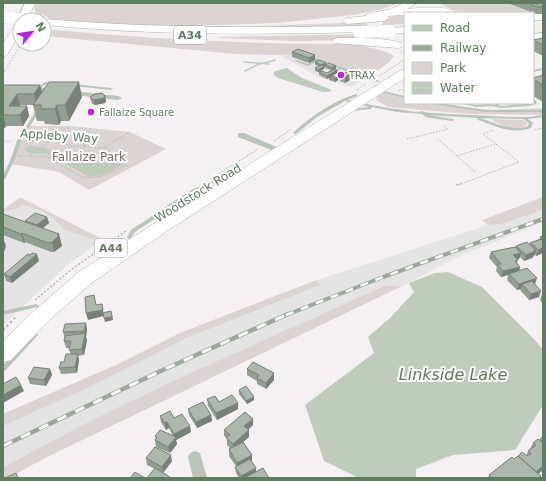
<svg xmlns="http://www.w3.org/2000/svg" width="546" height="481" font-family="'DejaVu Sans',sans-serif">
<rect width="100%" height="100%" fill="#f5f1f3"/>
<path fill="#e5e4e4" d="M302 54 315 58 369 77 351 87 318 77 280 55Z
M23 205 42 211 54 219 63 229 99 242 69 264 3 325V211L17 209Z
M543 210V221L500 240 462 255 402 286 47 457 8 478H3V414L116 365 180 333 317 280 488 225 501 224Z"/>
<path fill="#dcd4d2" d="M36 3H400L379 10 353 15 277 23 158 27 52 20 42 14 35 19 37 16 34 8Z
M443 3H508L532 13C508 13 463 19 443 5Z
M405 13V24L382 25C385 16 397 15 405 13Z
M367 22V26L219 28 235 27Z
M44 29C150 39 256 45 362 44 373 50 384 49 394 56L388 63 369 77 302 54 280 55 236 54 44 36Z
M368 34 372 40 294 41 218 38V37Z
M385 92 405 97V103H432L466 108 494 110 543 108V115L471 114 388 107 376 100 377 96Z
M490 119 522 120 528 123C518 134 500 125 490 119Z
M28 126H70L130 132 166 149 89 190 59 172 11 164 19 141Z
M20 197 102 239 99 242 63 229 54 219 42 211 23 205 17 209 3 211V210Z
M543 197V210L501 224 488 225 482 220Z
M317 280 320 285 184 339 87 388 3 426V414L116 365 180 333Z
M384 286H402L47 457 8 478H3V468C125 398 257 345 384 286Z"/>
<path fill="#bfcbbb" d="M287 68 302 78 332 90 329 92H323L278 78 273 74 275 71Z
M28 146C49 145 64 157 84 161 95 163 107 162 118 162L122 164C115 171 99 176 89 177L48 154 29 153 25 150V148Z
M448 272 482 287 534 339 543 350V405L515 450 453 455 416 469V478H359L324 461 305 405 374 353 368 337 391 317 414 292 409 283 435 273Z"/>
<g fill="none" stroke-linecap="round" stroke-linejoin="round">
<path stroke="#bfcbbb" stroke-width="1.5" d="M244 62 269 64
M245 71 257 65 275 60"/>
<g stroke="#adb5ad" stroke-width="1">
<path id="highway" d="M25 3H35L27 20H20V33L7 55 3 57V43L18 21 17 20Z
M404 3H417L407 9C418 8 450 5 457 13H405V15L387 16 389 18 384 21 347 24 342 21 347 18 366 16 367 14 391 9Z
M533 14H543V20H533Z
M44 19C150 28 255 28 361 26L366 29 361 32C255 35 150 35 44 25V20H40Z
M405 27V33L390 34 384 31 390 28Z
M543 33V39L533 40V34Z
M338 38C359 38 381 37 402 43L404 45 402 47 398 48 334 43 332 41 334 39Z
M405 69V78L170 229 93 282 49 320 11 360 3 362V341L35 310 79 272 158 221 401 70Z"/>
</g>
<path stroke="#b2b9b2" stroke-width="1" stroke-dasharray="1.5 1.5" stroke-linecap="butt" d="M401 51 405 54
M3 74 21 44
M379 76 405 59
M357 90 367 83
M399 90H405
M535 130 543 128
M407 139 448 129 443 125
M438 139 475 172
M3 141H12
M26 141H53L71 146 106 148 130 168
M274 141 290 130
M84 146 91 128
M104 148 130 132
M31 155 70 126
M19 156H46L82 177C98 180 112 172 126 165
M456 156 496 144
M216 175 257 150 256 149
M458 185 519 162 483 134 493 130"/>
<path stroke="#b2b9b2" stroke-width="1.5" stroke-dasharray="2 2" stroke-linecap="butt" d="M456 185 461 184
M35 300 72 269 126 231"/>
<path stroke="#b2b9b2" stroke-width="2" stroke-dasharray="2.5 2.5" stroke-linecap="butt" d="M3 330 17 316"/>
<path fill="#bbc4bb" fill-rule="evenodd" d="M308 56 319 59 380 81 377 82 341 69 338 71 344 76 341 77 334 71 339 68 318 61 308 66 295 61 297 60 308 64 315 60 308 58Z
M543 68V70L533 72V70Z
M45 82H54L56 83C53 84 50 83 47 84 43 85 41 89 37 90V88Z
M73 84 111 88 113 89 111 90 74 86 72 85Z
M376 89 405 96V98L376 91Z
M356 94H357V96L348 100C366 104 385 108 404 110 409 111 417 113 422 111L424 112 431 113 512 117H528L543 115V117L528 119 533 123 531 128C510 135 497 126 478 120L477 119 478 118 428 115 453 119 454 120 452 121 431 118 426 117 422 114 397 112 372 107 371 109H370L350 111 348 110 349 109 369 107 345 101 317 117 296 134H295L293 133C309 117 334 101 356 94ZM480 118 523 119 529 123 528 126C511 132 496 123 480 118Z
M533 98H534L537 103 536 104 529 106 501 108 491 106 476 107 461 103H468L476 105 491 104 501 106 533 103Z
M430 103H439L485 110H543V112H485L432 104Z
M37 109H39L40 110 21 141 14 161 5 179 3 180V175L10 161 17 141Z
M214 180H216L218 181 195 192 135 232 131 238 129 239 127 237 131 230 191 190Z
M36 304 38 305 39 306 38 307 3 315V311Z
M33 333H37L38 335 5 371H3V365Z"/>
<path fill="#bbc4bb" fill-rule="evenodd" d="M3 86 38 87 118 96 122 98 118 100 38 91 3 90Z
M238 133H244L286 151 285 153H279L238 137Z
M195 451 200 453 207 478H193L188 457 190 453Z"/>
<use href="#highway" fill="#fff" fill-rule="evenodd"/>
<g stroke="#9ba89b" stroke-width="4">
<path id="rail-far1" d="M286 315 383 277 543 219"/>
</g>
<g stroke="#9ba89b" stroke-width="4.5">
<path id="rail" d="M3 446 165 369 288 314"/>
</g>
<use href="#rail-far1" stroke="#fff" stroke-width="2.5" stroke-dasharray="8" stroke-linecap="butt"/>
<use href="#rail" stroke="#fff" stroke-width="3" stroke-dasharray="10" stroke-linecap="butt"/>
<g stroke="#adb5ad" stroke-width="12" stroke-linecap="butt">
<path id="highway-bridge" d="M3 17 28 20
M359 32 390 31"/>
</g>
<use href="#highway-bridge" stroke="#fff" stroke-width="12"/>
</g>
<path fill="#939e93" d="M511 3H533L538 5H543V14H536L510 4Z
M543 38V55H541L533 51V40Z
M292 52 315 55V60L309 63 292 57Z
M319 60 324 66V69L318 72 315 71V68L319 66 315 65V62Z
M325 65 336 68 335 69 337 73 327 79 319 75V72L327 73 331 70 325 68Z
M354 70V75L352 77 351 79 345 83 340 81 341 76Z
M543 75V102L533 96V78Z
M329 77 338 78V80L335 82 329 80Z
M3 85H40L42 92 82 97 69 121H61L59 125 45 124 44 121H37L33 105H20L19 106H27L29 116 23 126H6L3 130Z
M105 96 106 101 105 103 95 105 92 104 90 97Z
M492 103H501L498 105Z
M3 214 25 222V221L47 217 49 223 43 228 59 236 62 246 54 252H51L25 242 24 243 3 235Z
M543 236V253L536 256 534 254 532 258 524 261 520 257 519 259 518 260 517 263 519 270 535 284 539 297 529 300 520 290 521 289 517 290 507 280 508 275 501 277 496 271 497 267 489 258 491 252 515 247 516 246 530 244V243L539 240 540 237Z
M39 261 12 283 6 281 4 274Z
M543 293V304L540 300 542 294Z
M87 329 86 337 87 340 84 355 78 356 79 360 77 373 61 374 59 368 71 354 69 350 70 348H66L64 341 65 339 63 332Z
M50 369 52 375 46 386 30 384 28 378Z
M247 369 274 373V380L266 389 257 384V381L247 375Z
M239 390 254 397V400L247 404 239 394Z
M207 399 219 402 238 403V409L217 420 208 406Z
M188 409 211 415 212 421 197 428 189 415Z
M160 416 174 418 191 432 176 440 177 444 170 453 156 447 155 440 156 439 155 436H173L169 428 166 430 161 422Z
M253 425 248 430 249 437 243 442 252 455V461L251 462 256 468V472L269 478H239L236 473 235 467 236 466 229 456V449L230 448 227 445V438L224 436V430Z
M543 436V470L538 474 541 476 540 478H488L489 475 514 459 526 456 528 451 530 449 533 443 540 440Z
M146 458 172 461 163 473 147 465Z"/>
<path fill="#788178" d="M543 48V55H541Z
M315 55V60L309 63V58Z
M326 63V65L321 67V65Z
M325 66 324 69 318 72V70Z
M336 66V68L332 70V68Z
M337 70V73L327 79V76Z
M354 70V75L352 77 351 79 345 83V77L350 73Z
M338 78V80L335 82V79Z
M79 82 82 97 69 121 65 105Z
M40 85 43 96 37 105 34 94Z
M17 94 20 105 13 115 9 106Z
M105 96 106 101 105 103 95 105 94 100Z
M57 105 61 121 59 125 55 109Z
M27 106 29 116 23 126 20 115Z
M3 115 6 126 3 130Z
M47 217 49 223 39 231 37 225Z
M22 233 25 242 24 243 21 234Z
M59 234 62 246 54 252 52 242Z
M3 238 6 246 3 255Z
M543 248V253L536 256 538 250Z
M536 250 534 256 532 258 524 261 526 255Z
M521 253 519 259 511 261 513 255Z
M37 254 39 261 12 283 10 277Z
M520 267 519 273 509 274 508 275 501 277 503 271Z
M537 278 535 284H522L521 289 517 290 519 284Z
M541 291 539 297 529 300 531 294Z
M94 295 97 311 102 304 104 316 88 320 86 313 96 305Z
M112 314 113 320 105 322 104 318Z
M86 323 87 329 86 337 87 340 84 355 82 349 85 334 84 331Z
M78 354 79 360 77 373 75 367Z
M50 369 52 375 46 386 44 380Z
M274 373V380L266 389V383Z
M21 385 24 391 3 403V395Z
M254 397V400L247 404 246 401Z
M238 403V409L217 420 216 413Z
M211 415 212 421 197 428 196 422Z
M253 419V425L244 433V426Z
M167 422 169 428 166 430 165 423Z
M190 426 191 432 176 440 177 444 170 453 168 447 175 438 174 434Z
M249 430V437L233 450V444Z
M171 455 172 461 163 473 162 467Z
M252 455V461L238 469 237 463Z
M543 463V470L533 478H531Z
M256 468V475L250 478H241V476Z"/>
<path fill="#abb8ab" stroke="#788178" d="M527 3H533L538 5H543V7H537Z
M543 38V45L533 40Z
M298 49 315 55 309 58 292 52Z
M319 60 326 63 321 65 315 62Z
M329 63 336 66 332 68 325 65Z
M321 65 325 66 318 70 315 68Z
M334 69 337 70 327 76 319 72 322 71 327 73Z
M352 69 354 70 350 73 352 74 345 77 341 76Z
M543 75V85L533 79V78Z
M332 76 338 78 335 79 329 77Z
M49 82H79L65 105H57L55 109H41V105H33Z
M3 85H40L34 94H17L9 106H27L20 115H3Z
M102 93 105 96 104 98 94 100 91 99 90 97 95 94Z
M35 213 47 217 37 225 25 221Z
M3 214 59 234 57 235 59 236 52 242 48 243 22 233 21 234 3 227Z
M543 236V239L540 237Z
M541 239 543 241V248L538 250 530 243Z
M527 242 536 250 533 251 534 252 526 255 516 246Z
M515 247 521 253 513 255 518 260 515 261 520 267 503 271 497 264H501L491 252Z
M32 253 37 254 10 277 4 274 28 254 30 255Z
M527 268 537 278 519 284 509 274Z
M532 281 541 291 531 294 522 284Z
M94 295 96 305 102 304 103 310 86 313 85 297Z
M111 311 112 317 104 318 103 313Z
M86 323 84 331 63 332 65 324Z
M85 333 82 349 69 350 71 341H64L65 336Z
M66 354H78L75 367 59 368 61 362H64Z
M253 362 274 373 266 383 257 378 259 375 247 369Z
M34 367 50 369 44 380 28 378Z
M16 377 21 385 3 395V384Z
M246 386 254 397 246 401 239 390Z
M232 395 238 403 216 413 207 399 215 396 219 402Z
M203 402 211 415 196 422 188 409Z
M170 411 174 418 182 414 190 426 174 434 167 422 165 423 160 416Z
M245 412 253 419 244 426 249 430 233 444 226 438 230 435 224 430Z
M160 430 176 437 168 447 155 440 157 437 155 436Z
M543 436V442L540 440Z
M538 439 543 443V466L536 472 518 456 517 457 522 452 527 456 531 453 528 451 536 445 533 443Z
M243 442 252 455 237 463 229 449Z
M155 447 171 455 162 467 146 458Z
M518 456 541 476 539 478H492L489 475 512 457 514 459Z
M250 459 256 468 241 476 235 467Z
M155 468 170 477 169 478H147Z
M263 468 269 478H244Z
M135 472 145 478H130Z
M16 473 18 478H5Z"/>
<g fill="#b623e3" stroke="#fff" stroke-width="1.5">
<circle cx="341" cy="75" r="4"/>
<circle cx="91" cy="112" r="4"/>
</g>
<g text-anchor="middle" stroke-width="4" stroke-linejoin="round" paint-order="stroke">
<g font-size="10" fill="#607c60" stroke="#fff" text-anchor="start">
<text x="349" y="79">TRAX</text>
<text x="99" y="116">Fallaize Square</text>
</g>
<g fill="#fff" stroke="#90a390" stroke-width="1">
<rect x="174" y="26" width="32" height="18" rx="3"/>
<rect x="95" y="239" width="32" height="18" rx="3"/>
</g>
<g font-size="11" font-weight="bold" fill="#607c60">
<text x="190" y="39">A34</text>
<text x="111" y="252">A44</text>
</g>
<g font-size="12" fill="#607c60" stroke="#fff">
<text transform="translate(59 136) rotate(4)" y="4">Appleby Way</text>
<text transform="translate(198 193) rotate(-32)" y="4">Woodstock Road</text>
</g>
<g font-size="12" fill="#796a62" stroke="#fff">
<text x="89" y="161">Fallaize Park</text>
</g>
<g font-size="16" font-style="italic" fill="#60785a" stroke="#fff">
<text x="453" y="380">Linkside Lake</text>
</g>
</g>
<rect width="546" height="481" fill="none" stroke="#607c60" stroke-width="8"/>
<rect x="404" y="12" width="130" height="92" fill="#ffffff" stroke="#bfcbbf"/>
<rect x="412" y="25" width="20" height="6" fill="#bbc4bb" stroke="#bfcbbf"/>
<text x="440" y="32" font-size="12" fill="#607c60">Road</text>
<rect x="412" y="45" width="20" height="6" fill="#9ba89b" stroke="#bfcbbf"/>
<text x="440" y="52" font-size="12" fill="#607c60">Railway</text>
<rect x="412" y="62" width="20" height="12" fill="#dcd4d2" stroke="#bfcbbf"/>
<text x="440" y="72" font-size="12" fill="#607c60">Park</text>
<rect x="412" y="82" width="20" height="12" fill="#bfcbbb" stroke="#bfcbbf"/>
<text x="440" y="92" font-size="12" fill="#607c60">Water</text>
<g transform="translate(32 32) rotate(60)"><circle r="19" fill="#ffffff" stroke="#bfcbbf"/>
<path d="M0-3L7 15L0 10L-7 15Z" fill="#b623e3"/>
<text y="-6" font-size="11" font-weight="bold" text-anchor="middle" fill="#607c60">N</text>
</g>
</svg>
